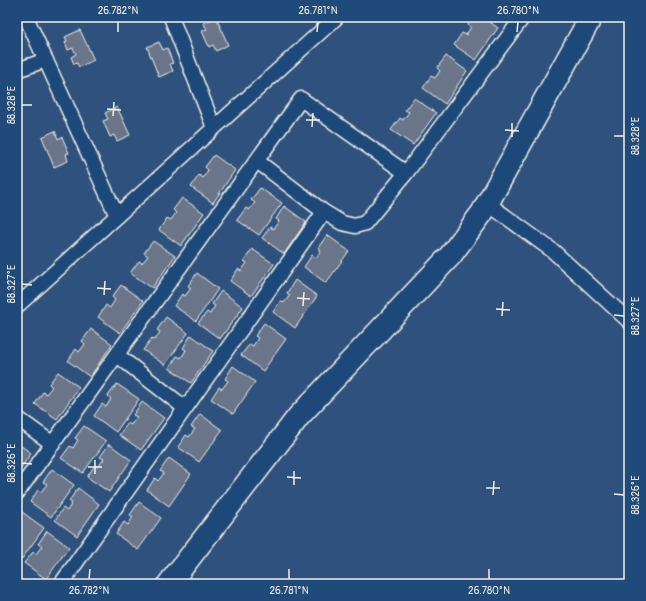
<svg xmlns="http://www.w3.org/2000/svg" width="646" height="601" font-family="Pangolin,sans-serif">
<rect width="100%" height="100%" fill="#2e527d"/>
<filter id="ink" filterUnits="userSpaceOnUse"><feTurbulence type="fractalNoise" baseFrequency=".025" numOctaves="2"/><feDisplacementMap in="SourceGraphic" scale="8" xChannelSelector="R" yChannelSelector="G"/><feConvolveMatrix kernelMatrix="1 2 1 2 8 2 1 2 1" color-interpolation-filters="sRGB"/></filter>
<g filter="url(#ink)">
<path fill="#6a748a" stroke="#f4f1e8" d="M216 17 228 45 216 51 213 45 209 47 202 31 207 29 203 23Z
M473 17H483L498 28 476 60 454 45 462 33 466 35 471 27 468 25Z
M17 28 21 41 17 42 19 50 17 51Z
M80 30 94 60 79 67 77 63 74 64 71 57 76 54 73 48 68 50 65 42 67 41 65 37Z
M159 42 163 50 167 48 173 63 170 64 173 71 159 77 147 47Z
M446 56 467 71 445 104 423 88 431 76 435 78 440 71 437 68Z
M414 98 436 113 413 145 391 130 400 118 403 120 409 112 405 110Z
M117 107 130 135 117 141 114 135 110 137 103 121 108 119 105 113Z
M55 131 58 139 62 137 69 153 66 154 68 161 54 167 42 137Z
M214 155 235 170 213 203 191 187 199 175 203 178 208 170 205 167Z
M260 188 282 203 259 235 237 220 246 208 249 210 255 203 251 200Z
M182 198 204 213 181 246 159 230 167 218 171 220 176 213 173 210Z
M284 206 306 222 284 254 262 238 270 227 273 229 279 221 276 219Z
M327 235 349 251 326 283 304 267 312 255 316 258 321 250 318 248Z
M153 241 175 256 152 288 130 273 139 261 142 263 148 256 144 253Z
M252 249 274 264 251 296 230 281 238 269 241 271 247 263 244 261Z
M197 273 218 289 196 321 174 306 182 294 185 296 191 288 188 286Z
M295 280 317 296 295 328 273 312 281 300 284 303 290 295 287 293Z
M121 285 143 301 120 333 98 317 106 305 110 308 115 300 112 297Z
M221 291 243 307 220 339 198 323 207 312 210 314 215 306 212 304Z
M166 317 188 333 165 365 143 350 152 338 155 340 160 332 157 330Z
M264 323 286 339 263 371 241 355 250 344 253 346 258 338 255 336Z
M91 329 112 344 90 377 68 361 76 349 79 352 85 344 82 341Z
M191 335 213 351 191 383 169 368 177 356 181 358 186 350 183 348Z
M233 366 255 382 233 414 211 399 219 387 222 389 228 381 225 379Z
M58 372 79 387 57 419 35 404 43 392 46 394 52 387 49 384Z
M117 384 139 399 116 432 94 416 102 404 106 407 111 399 108 396Z
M142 402 164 418 141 450 119 435 128 423 131 425 137 417 133 415Z
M200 414 222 430 199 462 178 447 186 435 189 437 195 429 191 427Z
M84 426 106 441 83 473 61 458 70 446 73 448 78 440 75 438Z
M17 443 31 453 17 474Z
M109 444 131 460 109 492 87 477 95 465 98 467 104 459 100 457Z
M169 458 191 474 169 506 147 490 155 478 158 481 164 473 160 471Z
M52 469 74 485 51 517 30 502 38 490 41 492 47 484 43 482Z
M78 488 99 504 77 536 55 520 63 508 67 511 72 503 69 501Z
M139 502 161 518 138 550 116 534 124 522 128 525 133 517 130 515Z
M22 512 44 528 21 560 17 557V519Z
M47 531 69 547 46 579 24 563 33 552 36 554 42 546 38 544Z
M17 578 26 584H17Z"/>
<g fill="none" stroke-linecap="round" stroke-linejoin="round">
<g stroke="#f4f1e8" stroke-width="17">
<path id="minor" d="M26 17 117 216
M171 17 214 128
M17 70 46 60
M257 161 324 212 342 223 355 226 365 223 406 173 523 17
M487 203 553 251 629 321
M17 306 337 17
M117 355 185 408
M17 418 53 444
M17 493 301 99 406 173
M61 584 324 212"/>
</g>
<g stroke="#f4f1e8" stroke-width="25">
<path id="primary" d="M169 584 299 416 450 256 482 213 591 17"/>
</g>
<use href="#minor" stroke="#1f4a7a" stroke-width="14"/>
<use href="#primary" stroke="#1f4a7a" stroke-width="22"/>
</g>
</g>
<path fill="none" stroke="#f4f1e8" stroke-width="1.5" d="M118 32V22M317 32 318 22M517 32 518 22M22 105H32M107 109 121 110M113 116 114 102M306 120H320M312 127 313 113M505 130 519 131M614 136H624M512 137V123M22 284 32 285M97 288 111 289M104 295 105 281M297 298 310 299M303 306 304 292M496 309 510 310M614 315 624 316M502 316 503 302M22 463 32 464M88 467H102M95 474V460M287 477 301 478M294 485V471M486 488H500M614 494 624 495M493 495 494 481M89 579 90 569M289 579V569M489 579V569"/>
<rect width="646" height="601" fill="none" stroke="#1f4a7a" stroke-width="44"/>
<rect x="22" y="22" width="602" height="557" fill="none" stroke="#f4f1e8" stroke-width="1.5"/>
<g font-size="10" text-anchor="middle" fill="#f4f1e8">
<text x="118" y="14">26.782°N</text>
<text x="318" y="14">26.781°N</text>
<text x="518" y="14">26.780°N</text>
<text transform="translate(11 105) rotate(-90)" y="4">88.328°E</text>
<text transform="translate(635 136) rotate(-90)" y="4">88.328°E</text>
<text transform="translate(11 284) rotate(-90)" y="4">88.327°E</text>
<text transform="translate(635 316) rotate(-90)" y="4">88.327°E</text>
<text transform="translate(11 463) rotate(-90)" y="4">88.326°E</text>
<text transform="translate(635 495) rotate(-90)" y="4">88.326°E</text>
<text x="89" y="594">26.782°N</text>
<text x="289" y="594">26.781°N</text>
<text x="489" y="594">26.780°N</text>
</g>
</svg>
